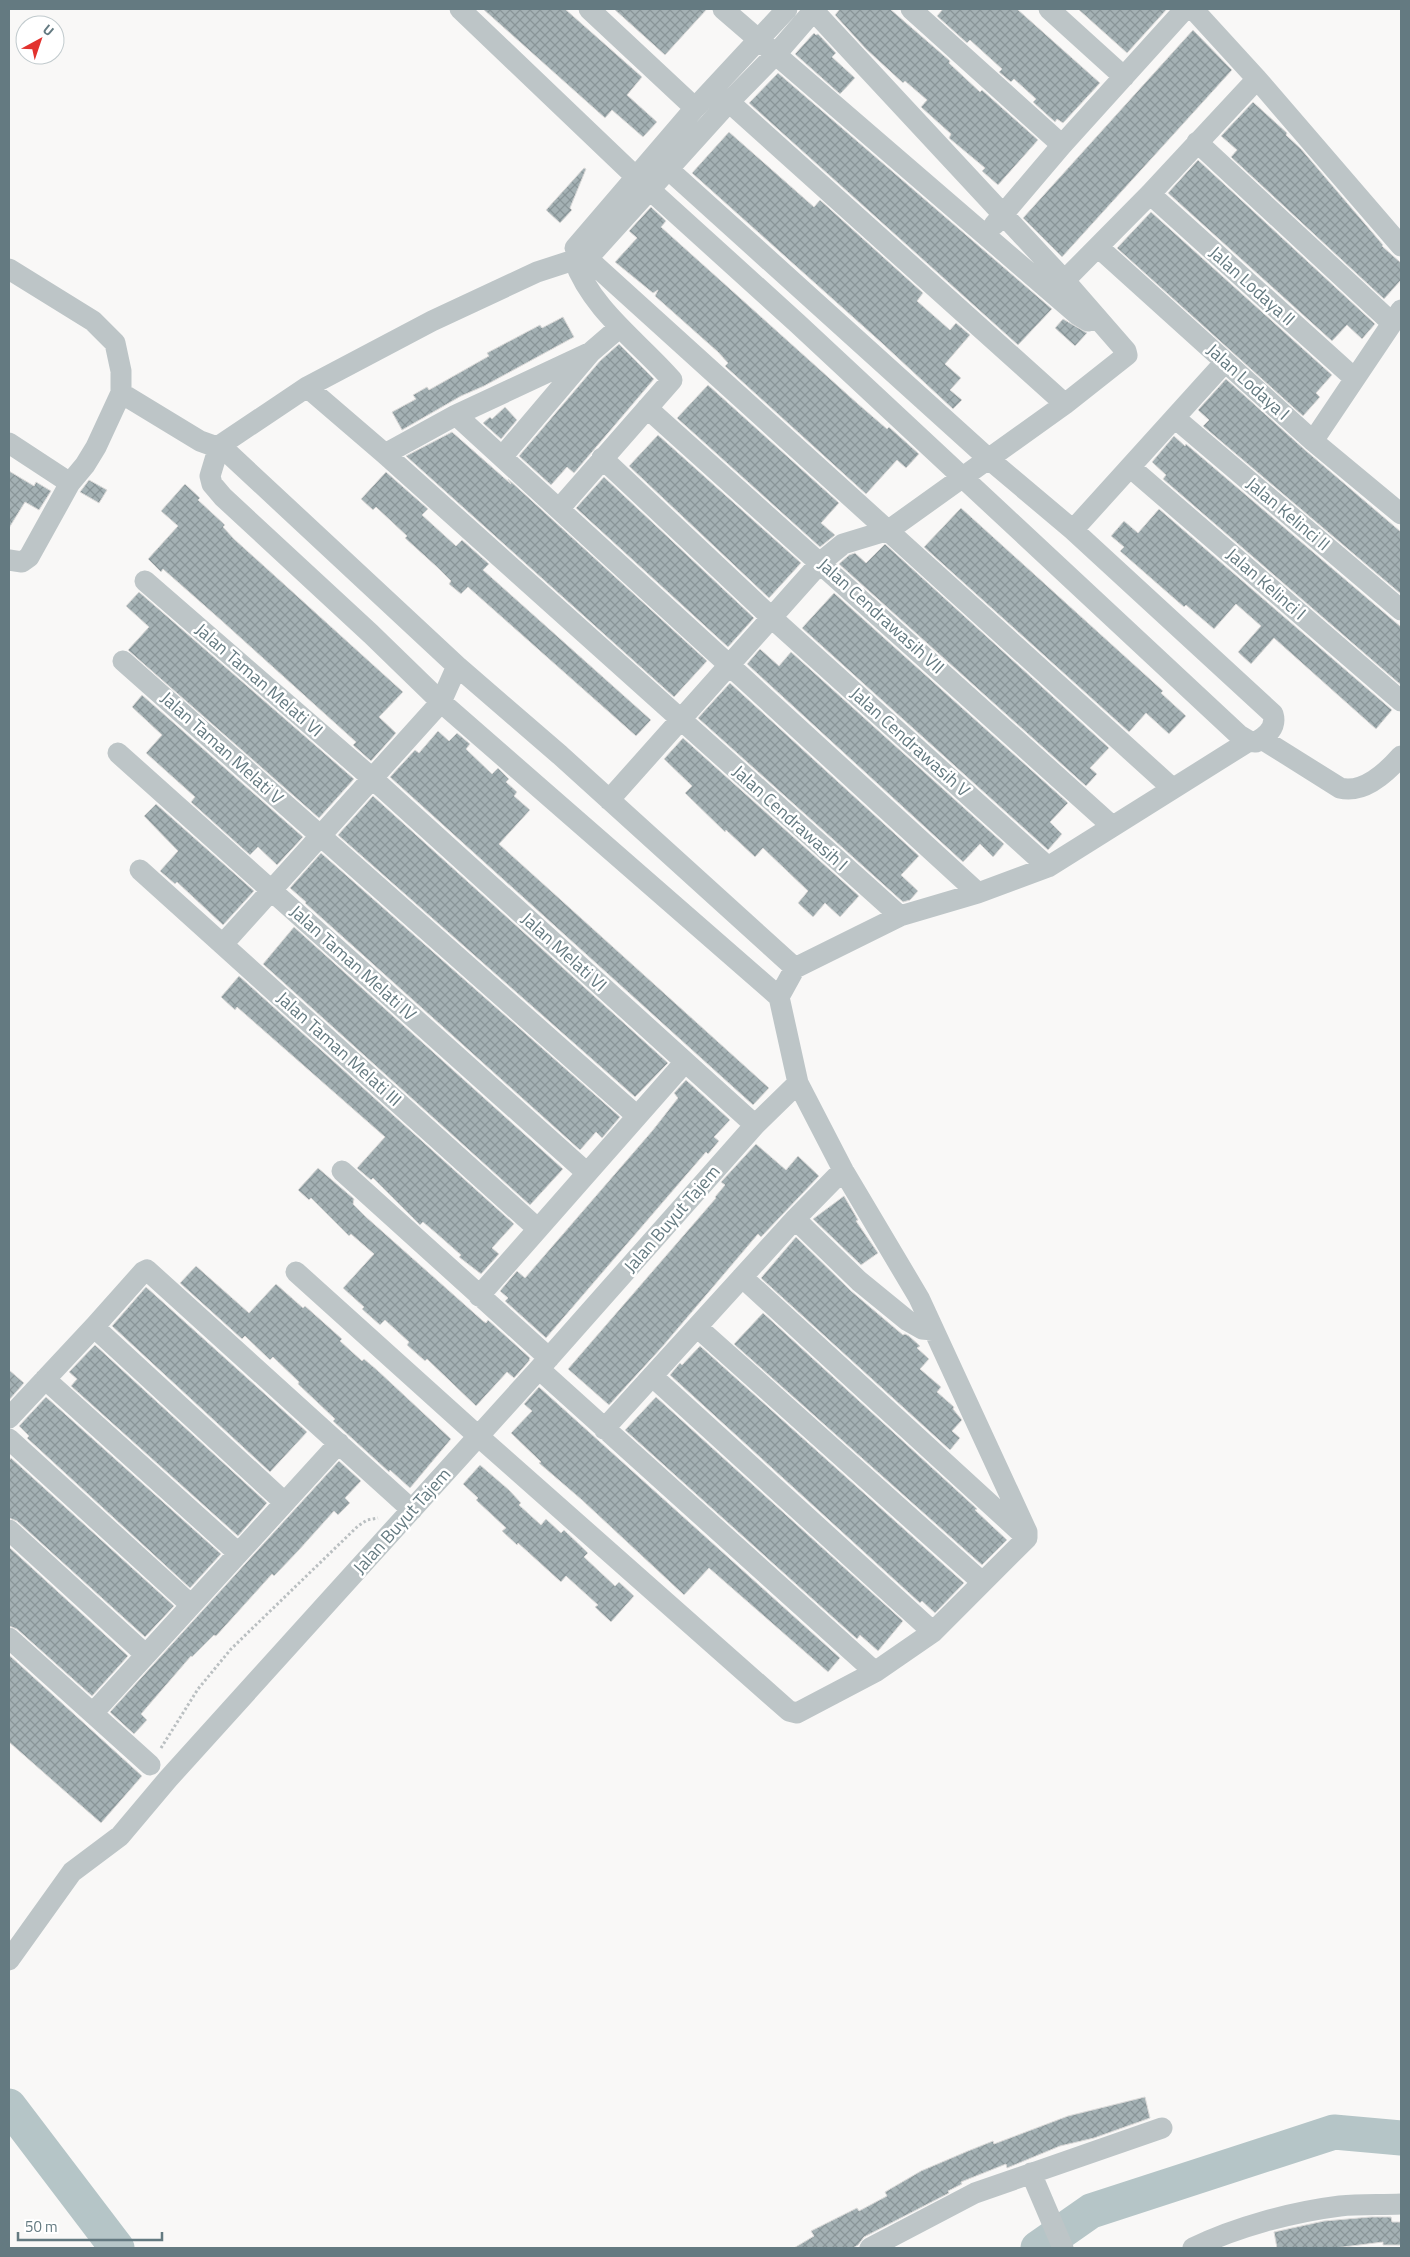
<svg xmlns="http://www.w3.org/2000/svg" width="1410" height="2257" font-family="'Titillium Web',sans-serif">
<defs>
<pattern id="building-cross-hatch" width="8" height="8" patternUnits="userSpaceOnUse" patternTransform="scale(1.25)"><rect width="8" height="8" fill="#a4b1b4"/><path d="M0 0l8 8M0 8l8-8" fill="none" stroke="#899598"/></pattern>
</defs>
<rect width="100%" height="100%" fill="#f9f8f7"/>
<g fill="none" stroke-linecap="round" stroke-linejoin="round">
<path stroke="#b5c5c7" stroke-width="35" d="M9 2106 117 2248
M1038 2248 1091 2211 1334 2132 1401 2138"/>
</g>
<path fill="url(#building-cross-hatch)" stroke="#dbdad9" d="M483 9H565L642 77 627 95 657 122 643 137 612 110 605 118Z
M614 9H707L665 55Z
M840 9H890L950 61 949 63 980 92 982 90 1038 140 998 185 982 171 985 168 949 138 951 134 921 107 927 100 905 81 903 83 866 49 835 15Z
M943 9H1017L1100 83 1063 123 1057 119 1055 122 1033 102 1036 99 1014 79 1011 82 999 72 1002 69 970 40 967 43 937 16Z
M1078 9H1167L1127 53Z
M1193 30 1232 70 1062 257 1023 218Z
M814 33 816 35 818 34 836 53 832 57 855 78 840 94 795 54Z
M778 73 1052 309 1018 345 749 103Z
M1253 102 1287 133 1286 135 1301 149 1383 245 1382 246 1401 263V280L1384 299 1231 157 1237 150 1221 136Z
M729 132 814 207 820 200 923 293 917 301 950 330 956 323 970 335 945 364 961 378 950 390 962 400 953 409 883 344 692 173Z
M1198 160 1375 324 1362 339 1347 325 1332 341 1168 193Z
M584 168 586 169 570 208 572 210 560 223 546 210Z
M651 207 666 221 661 227 858 404 887 429 889 427 919 454 906 468 897 460 866 494 725 366 728 363 718 352 655 296 658 290 653 293 615 262 637 238 629 231Z
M1151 212 1332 375 1316 393 1320 397 1303 416 1117 248Z
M563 317 574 337 484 386 461 396 402 430 392 412 416 399 413 395 427 387 429 390 489 356 487 353 540 325 542 328Z
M1063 319 1087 333 1075 346 1055 328Z
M619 344 654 379 574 473 567 467 551 485 519 456 600 361Z
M1226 379 1305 450 1401 532V594L1203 426 1209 420 1198 410Z
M708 385 839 503 821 523 835 535 820 547 677 418Z
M505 407 517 420 501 439 483 423 490 417 492 419Z
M452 432 511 484 508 479 707 661 674 697 406 456Z
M658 435 801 563 769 598 629 466Z
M1174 436 1185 446 1186 444 1401 627V685L1163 479 1166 475 1152 462Z
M9 471 34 486 36 482 51 491 39 510 25 502 9 528Z
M386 472 428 509 422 515 456 546 462 540 489 564 483 570 651 720 636 736 468 587 461 594 449 584 451 581 437 567 405 538 407 536 376 507 373 510 361 499Z
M604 477 754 618 728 647 576 508Z
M89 480 107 490 99 503 80 492Z
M185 484 200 498 198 500 225 525 223 527 234 539 403 692 379 717 396 733 371 761 353 745 356 742 222 621 163 569 161 572 148 559 178 526 161 511Z
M961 508 1163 691 1161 693 1186 716 1169 734 1146 713 1129 732 924 547Z
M1159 509 1392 710 1376 729 1274 638 1251 664 1238 652 1261 626 1236 604 1214 629 1186 605 1184 607 1120 551 1124 547 1111 536 1124 521 1138 533Z
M885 544 1109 748 1090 768 1097 774 1086 786 839 564 849 555 855 553 866 563Z
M139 592 354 779 319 818 128 650 149 627 126 606Z
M834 593 1068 803 1050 822 1062 834 1048 850 802 628Z
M760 649 779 666 791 652 1004 844 993 857 980 844 963 862 747 664Z
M730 683 919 856 901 875 918 891 910 900 903 902 698 718Z
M142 695 303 837 277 865 258 847 250 855 191 802 195 797 146 753 162 735 132 707Z
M438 731 449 741 457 733 470 744 466 749 492 774 498 768 509 779 506 782 517 792 514 796 530 810 499 844 769 1088 753 1105 390 777 415 750 419 753Z
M683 738 859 896 840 917 825 903 813 917 798 903 808 891 763 848 755 857 726 830 725 832 685 793 692 786 664 759Z
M373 796 668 1063 635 1097 338 835Z
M156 804 254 891 223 925 177 882 175 884 160 871 178 851 144 816Z
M321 853 620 1117 602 1138 596 1132 580 1150 305 903 306 902 290 888Z
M294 927 563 1169 530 1205 263 964Z
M239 976 514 1224 492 1248 499 1254 481 1274 459 1257 461 1255 436 1233 423 1222 420 1225 373 1178 371 1180 357 1168 385 1137 237 1007 235 1010 221 997Z
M686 1080 730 1120 714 1137 719 1141 708 1154 706 1152 546 1338 505 1301 508 1298 500 1291 517 1271 525 1278 653 1130 678 1098 674 1093Z
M756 1144 786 1170 798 1156 819 1176 761 1237 758 1234 662 1347 609 1405 568 1369 716 1198 715 1197 725 1185 721 1182Z
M318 1168 354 1199 353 1204 366 1217 483 1321 486 1323 488 1320 530 1358 529 1361 514 1378 507 1372 476 1406 427 1359 425 1361 407 1345 409 1342 385 1320 380 1325 362 1309 364 1307 343 1288 374 1254 351 1234 349 1236 311 1198 309 1200 298 1190Z
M844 1196 858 1220 856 1221 878 1253 861 1265 813 1219Z
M796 1237 851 1291 903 1335 905 1334 909 1336 920 1346 917 1348 929 1359 920 1369 941 1387 937 1392 954 1407 953 1409 962 1420 952 1431 960 1438 950 1450 761 1278Z
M196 1266 249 1313 276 1284 303 1308 305 1306 342 1339 340 1341 362 1361 364 1359 377 1370 451 1439 410 1488 390 1470 389 1472 333 1421 335 1419 298 1384 299 1382 273 1357 270 1360 245 1336 242 1339 180 1283Z
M146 1287 307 1432 270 1472 112 1326Z
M763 1313 977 1509 975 1510 1007 1540 982 1565 734 1344Z
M95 1345 267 1503 238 1536 71 1386 77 1379 69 1372Z
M700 1346 964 1583 935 1613 922 1601 920 1603 670 1375 680 1363 682 1365Z
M9 1370 24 1383 9 1400Z
M539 1387 840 1658 828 1672 709 1568 684 1595 582 1500 539 1463 541 1462 511 1433 532 1411 524 1404Z
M46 1397 221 1554 190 1588 27 1438 29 1436 19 1426Z
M656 1397 903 1621 878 1651 860 1635 857 1639 625 1430Z
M11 1458 174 1606 145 1637 17 1521 9 1518V1461Z
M339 1461 361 1481 345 1498 350 1503 338 1515 334 1511 298 1551 274 1576 272 1574 216 1636 214 1635 192 1657 191 1656 141 1714 147 1720 134 1734 110 1712Z
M480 1465 509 1490 521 1503 519 1505 541 1525 546 1519 561 1533 564 1530 588 1553 584 1557 615 1586 619 1582 634 1596 611 1622 595 1607 598 1605 566 1576 561 1582 518 1543 517 1545 502 1531 506 1528 476 1500 478 1498 463 1484Z
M9 1547 128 1656 92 1696 17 1629 9 1626Z
M9 1655 142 1776 101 1823 9 1742Z
M1145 2097 1150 2118 1094 2138 1060 2146 1007 2168 1006 2164 961 2182 962 2184 948 2191 949 2193 864 2237 858 2245 853 2248H794L814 2236 811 2231 857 2208 859 2211 887 2196 885 2192 921 2171 968 2151 993 2141 994 2144 1068 2116Z
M1371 2217H1391L1392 2222H1401V2245H1383V2242L1335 2248H1277L1274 2232 1324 2221Z"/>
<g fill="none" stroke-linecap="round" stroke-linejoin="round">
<path stroke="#babfc1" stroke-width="3" stroke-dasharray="2.5 2.5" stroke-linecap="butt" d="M161 1748 198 1689 231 1649 358 1526 367 1520 378 1518"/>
<path stroke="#bdc5c7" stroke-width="21" d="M460 9 637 178 797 323 1239 735 1249 741 1256 742C1267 736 1277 727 1273 714L1073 530 990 460 668 169
M589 9 695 108
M723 9 1078 315 1088 321
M911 9 1062 145
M1049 9 1124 77
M1193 9 1257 79 1401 246
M729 102 1065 404
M1197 142 1392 323
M1150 194 1354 378
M994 225 1062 145 1185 9
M1098 247 1313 441 1401 514
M575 248 695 108 787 9
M577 249 1172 788
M9 269 93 321 115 343 121 371V393L96 447 85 465 70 483 9 443
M1055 290 1150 194 1257 79
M307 387 385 454 900 916
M121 393 200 441 225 450 457 666 560 755 795 968
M647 408 1112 826
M456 415 978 893
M1175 418 1401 610
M1313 441 1401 310
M385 454 456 415 591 352
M502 457 591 352 620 327
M602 458 772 618 1048 867
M1130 467 1401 701
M559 509 672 380C638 341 592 310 574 260
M1073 530 1225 362
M9 560 22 562 29 557 70 483
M145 581 373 779 755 1125
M123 661 637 1116
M1262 739 1340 788C1363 794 1387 772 1401 756
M118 753 587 1173
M609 800 821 562 843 544 889 530 1065 404 1127 355 1126 351 1065 281 812 9
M140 870 538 1229
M223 944 441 702 457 666
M779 997 441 702 371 634 223 497 212 484 210 476 219 446 307 387 432 321 537 272 577 259H587L729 102 776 54 815 9
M342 1171 549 1358
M795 1219 859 1281 908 1321 922 1329 933 1330
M296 1272 478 1436 789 1711 797 1713 875 1672 933 1632 1027 1538V1532L919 1298 843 1170 798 1083 779 997 795 968 900 916 978 893 1048 867 1249 741
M742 1277 1026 1537
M479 1296 685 1062
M94 1327 284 1502
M697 1327 982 1582
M539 1369 875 1672
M652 1376 933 1632
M45 1379 238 1553
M9 1418 94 1327 143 1272 147 1270 412 1510
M604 1429 795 1219 843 1170
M9 1439 191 1605
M9 1530 146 1655
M9 1638 150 1765
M93 1713 339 1443
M9 1960 72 1872 120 1836 168 1779 539 1369 755 1125 798 1083
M1031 2173 1063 2248
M870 2248 975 2193 1162 2128
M1193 2248C1236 2227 1292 2212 1340 2206 1360 2204 1381 2205 1401 2204"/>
</g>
<g text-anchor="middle" stroke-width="5" stroke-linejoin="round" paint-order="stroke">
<g font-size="18" fill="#647a81" stroke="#fff">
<text transform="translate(1252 286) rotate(42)" y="6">Jalan Lodaya II</text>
<text transform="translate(1248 382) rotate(42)" y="6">Jalan Lodaya I</text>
<text transform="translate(1288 514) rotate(40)" y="6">Jalan Kelinci II</text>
<text transform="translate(1266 584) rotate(41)" y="6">Jalan Kelinci I</text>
<text transform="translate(881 616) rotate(42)" y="6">Jalan Cendrawasih VII</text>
<text transform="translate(259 680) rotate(41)" y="6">Jalan Taman Melati VI</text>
<text transform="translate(910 742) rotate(42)" y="6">Jalan Cendrawasih V</text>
<text transform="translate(222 748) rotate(42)" y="6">Jalan Taman Melati V</text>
<text transform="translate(790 818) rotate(42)" y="6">Jalan Cendrawasih I</text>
<text transform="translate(564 952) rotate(42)" y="6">Jalan Melati VI</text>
<text transform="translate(353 963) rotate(42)" y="6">Jalan Taman Melati IV</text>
<text transform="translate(339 1049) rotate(42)" y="6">Jalan Taman Melati III</text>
<text transform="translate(672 1219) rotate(-49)" y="6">Jalan Buyut Tajem</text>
<text transform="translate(402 1521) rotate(-48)" y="6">Jalan Buyut Tajem</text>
</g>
</g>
<rect width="1410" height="2257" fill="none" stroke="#647a81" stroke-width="20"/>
<g transform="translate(40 40) rotate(40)"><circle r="24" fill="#ffffff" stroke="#c1cacd"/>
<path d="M0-4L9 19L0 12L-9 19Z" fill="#e2322e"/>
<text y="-8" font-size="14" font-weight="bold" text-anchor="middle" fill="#647a81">U</text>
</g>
<path d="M18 2232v8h144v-8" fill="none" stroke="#647a81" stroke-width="2.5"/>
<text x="25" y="2232" font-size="15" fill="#647a81" stroke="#ffffff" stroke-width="4" paint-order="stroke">50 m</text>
</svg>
